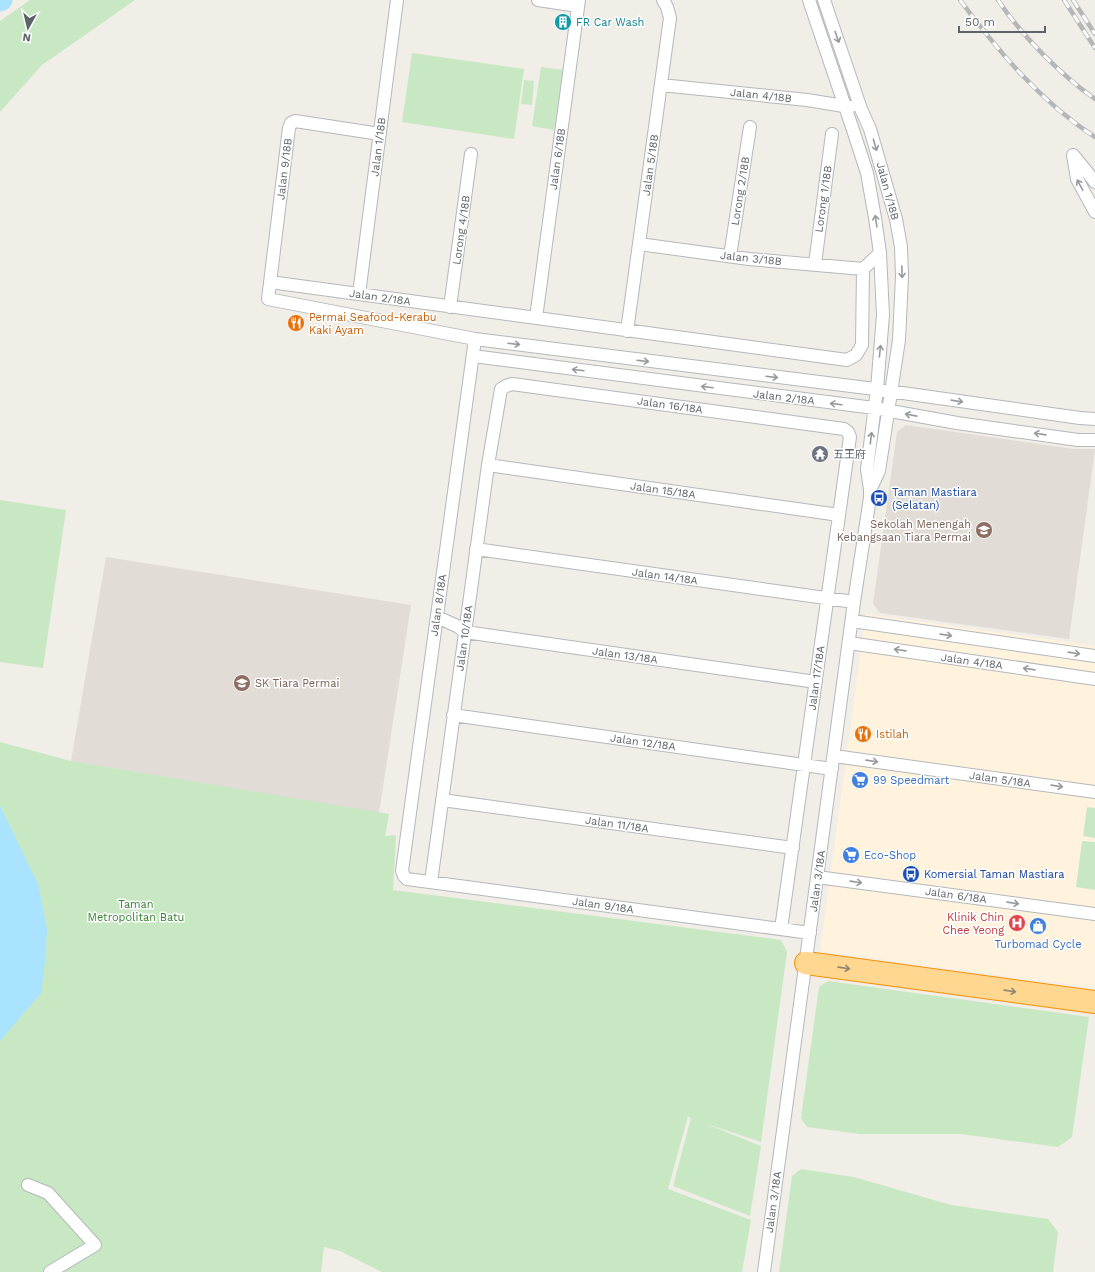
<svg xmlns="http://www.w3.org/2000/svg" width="1095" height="1272" font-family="'Work Sans','Noto Sans SC',sans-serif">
<rect width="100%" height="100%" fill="#f1ede7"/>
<path fill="#fff3de" d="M866 614 1095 646V988L820 951Z"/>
<path fill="#e1dcd5" d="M906 425 1074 449H1095L1069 639 880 613 873 604 897 432Z
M106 557 411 605 379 813 71 761Z"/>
<path fill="#c7e8c3" d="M30 0H135L42 65 0 112V21Z
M412 53 524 69 514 139 402 122Z
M541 67 563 70 554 130 532 126Z
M524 80 534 81 532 105 521 104Z
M0 500 66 510 43 668 0 662Z
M0 742 71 761 389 814 385 836 396 835 393 890 781 940 787 952 761 1142 704 1123 761 1146 750 1216 673 1186 691 1118 688 1116 668 1189 751 1220 742 1272H382L340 1251 324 1247 321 1272H0Z
M1087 807 1095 808V838L1083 836Z
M1082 841 1095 842V890L1076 887Z
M828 981 1089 1017 1072 1137 1058 1147 961 1134H860L807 1127 801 1118 819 987Z
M801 1169 854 1177 951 1205 1048 1219 1058 1232 1053 1272H779L792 1176Z"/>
<path fill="#a9e3ff" d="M0 806 38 884 47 929 45 961 41 993 0 1041Z"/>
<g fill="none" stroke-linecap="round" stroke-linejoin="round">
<path stroke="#a9e3ff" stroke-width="21" d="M0 1 2 0"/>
<g stroke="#b4b8bb" stroke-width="14">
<path id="street" d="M538 0 578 6
M824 0 861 109 870 129 896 219 901 247 902 276 899 340 879 471 870 490
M661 85 807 100 850 107
M380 134 295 121 291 123 289 128 268 299 475 339 867 388 1080 418 1095 419
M1073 155 1077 179 1095 212
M1074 156 1095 182
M639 244 749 259 863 269
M730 256 750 127
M815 264 832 134
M270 282 847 360 856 355 862 345 863 269 880 253
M359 294 397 0
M450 307 471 154
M536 318 579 0
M627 331 670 18 667 7 663 0
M475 339 402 871 404 876 407 879 810 933
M473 356 874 408 957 423 1078 440H1095
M488 465 839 515
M476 549 854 602
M437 617 457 626 465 632 816 682
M852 621 1095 656
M849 643 1095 679
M453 715 832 769
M834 756 1095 792
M442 800 793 848
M817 877 1095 914
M431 882 488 465 501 389 506 386 512 384 844 429 848 432 850 437 781 929
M28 1185 48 1193 95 1245 50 1272
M764 1272 854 602 870 498V490L867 469 877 389 883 315 880 253 875 218 867 173 853 130 809 0"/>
</g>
<g stroke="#f88f00" stroke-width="24">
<path id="highway" d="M806 963 1095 1002"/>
</g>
<use href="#street" stroke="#fff" stroke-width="12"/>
<use href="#highway" stroke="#ffd790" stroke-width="22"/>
<g stroke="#b5b6b7" stroke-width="4.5">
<path id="rail" d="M960 0C998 51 1041 102 1095 137
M998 0C1021 35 1061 75 1095 99
M1064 0 1095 48
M1073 0 1095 34"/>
</g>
<use href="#rail" stroke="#fff" stroke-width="3" stroke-dasharray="9" stroke-linecap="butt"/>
</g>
<defs><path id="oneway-shaft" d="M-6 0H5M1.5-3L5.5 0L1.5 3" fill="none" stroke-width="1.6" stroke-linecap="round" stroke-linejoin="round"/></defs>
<g stroke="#969a9c">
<use href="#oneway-shaft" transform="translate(837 37) rotate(71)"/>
<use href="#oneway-shaft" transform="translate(875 145) rotate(74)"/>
<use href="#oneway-shaft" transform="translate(1080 185) rotate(-118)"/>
<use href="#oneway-shaft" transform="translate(876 221) rotate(-99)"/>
<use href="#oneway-shaft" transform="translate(902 272) rotate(89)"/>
<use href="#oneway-shaft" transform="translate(514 344) rotate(7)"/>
<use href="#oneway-shaft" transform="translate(880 351) rotate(-84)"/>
<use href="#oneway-shaft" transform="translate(643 361) rotate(7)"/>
<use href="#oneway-shaft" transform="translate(578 370) rotate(-173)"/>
<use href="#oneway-shaft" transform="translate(772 377) rotate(7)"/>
<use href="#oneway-shaft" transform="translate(707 387) rotate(-173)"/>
<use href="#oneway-shaft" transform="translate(957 401) rotate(8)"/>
<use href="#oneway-shaft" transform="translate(836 404) rotate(-173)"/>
<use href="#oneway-shaft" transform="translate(911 415) rotate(-169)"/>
<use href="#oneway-shaft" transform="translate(1040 434) rotate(-172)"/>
<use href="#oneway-shaft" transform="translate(871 438) rotate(-83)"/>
<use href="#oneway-shaft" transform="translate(946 635) rotate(8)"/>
<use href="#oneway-shaft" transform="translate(900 650) rotate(-172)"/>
<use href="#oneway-shaft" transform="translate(1074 653) rotate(8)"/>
<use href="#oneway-shaft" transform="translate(1029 669) rotate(-172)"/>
<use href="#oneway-shaft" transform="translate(872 761) rotate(8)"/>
<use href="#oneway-shaft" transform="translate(1057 786) rotate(8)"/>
<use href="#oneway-shaft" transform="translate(856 882) rotate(8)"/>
<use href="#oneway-shaft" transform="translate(1013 903) rotate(8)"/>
</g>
<g stroke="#8e8673">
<use href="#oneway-shaft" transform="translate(844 968) rotate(8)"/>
<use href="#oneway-shaft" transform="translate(1010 991) rotate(8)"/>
</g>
<defs>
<g id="building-disc" transform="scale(0.9)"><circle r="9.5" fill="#0f9aa8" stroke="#fff"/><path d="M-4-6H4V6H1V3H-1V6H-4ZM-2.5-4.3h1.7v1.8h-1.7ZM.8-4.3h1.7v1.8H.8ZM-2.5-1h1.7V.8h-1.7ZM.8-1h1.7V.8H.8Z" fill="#fff"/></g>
<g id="restaurant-disc" transform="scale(0.9)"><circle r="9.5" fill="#e8710a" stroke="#fff"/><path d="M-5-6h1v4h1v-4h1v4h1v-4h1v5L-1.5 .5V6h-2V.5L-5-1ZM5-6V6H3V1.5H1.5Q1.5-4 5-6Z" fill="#fff"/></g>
<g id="temple-disc" transform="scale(0.9)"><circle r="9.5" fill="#6b7280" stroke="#fff"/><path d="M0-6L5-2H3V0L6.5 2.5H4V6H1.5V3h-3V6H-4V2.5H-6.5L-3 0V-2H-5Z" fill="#fff"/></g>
<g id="bus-disc" transform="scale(0.9)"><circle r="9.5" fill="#1a4fb4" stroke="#fff"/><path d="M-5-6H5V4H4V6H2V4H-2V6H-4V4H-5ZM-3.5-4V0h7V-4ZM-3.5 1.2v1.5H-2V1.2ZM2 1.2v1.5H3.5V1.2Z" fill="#fff"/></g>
<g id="school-disc" transform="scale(0.9)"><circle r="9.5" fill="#8d6e63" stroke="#fff"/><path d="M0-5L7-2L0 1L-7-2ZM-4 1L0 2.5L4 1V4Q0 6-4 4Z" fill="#fff"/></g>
<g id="supermarket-disc" transform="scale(0.9)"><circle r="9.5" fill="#3f7fe0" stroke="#fff"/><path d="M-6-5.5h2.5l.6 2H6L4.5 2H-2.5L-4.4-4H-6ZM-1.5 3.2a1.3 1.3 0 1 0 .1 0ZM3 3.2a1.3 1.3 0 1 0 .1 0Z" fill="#fff"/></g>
<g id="hospital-disc" transform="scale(0.9)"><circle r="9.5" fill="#e0444e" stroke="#fff"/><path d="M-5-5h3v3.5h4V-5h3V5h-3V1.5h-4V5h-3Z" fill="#fff"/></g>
<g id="shop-disc" transform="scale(0.9)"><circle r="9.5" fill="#3f7fe0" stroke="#fff"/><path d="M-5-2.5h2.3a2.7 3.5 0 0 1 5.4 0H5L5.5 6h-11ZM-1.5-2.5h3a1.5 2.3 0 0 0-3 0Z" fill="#fff"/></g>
</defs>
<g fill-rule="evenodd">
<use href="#building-disc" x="563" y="22"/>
<use href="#restaurant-disc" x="296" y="323"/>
<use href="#temple-disc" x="820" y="454"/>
<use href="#bus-disc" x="879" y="498"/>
<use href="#school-disc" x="984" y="530"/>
<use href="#school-disc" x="242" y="683"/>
<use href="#restaurant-disc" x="863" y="734"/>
<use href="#supermarket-disc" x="860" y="780"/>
<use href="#supermarket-disc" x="851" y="855"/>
<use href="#bus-disc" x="911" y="874"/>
<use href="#hospital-disc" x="1017" y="923"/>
<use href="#shop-disc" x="1038" y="926"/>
</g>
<g text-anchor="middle" stroke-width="3" stroke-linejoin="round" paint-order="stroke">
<g font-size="11" fill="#0d838f" stroke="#fff" text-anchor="start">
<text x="576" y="26">FR Car Wash</text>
</g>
<g font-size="11" fill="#5e6367" stroke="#fff">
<text transform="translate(761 95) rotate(6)" y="4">Jalan 4/18B</text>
<text transform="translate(378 147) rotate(-83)" y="4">Jalan 1/18B</text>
<text transform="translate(557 159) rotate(-82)" y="4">Jalan 6/18B</text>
<text transform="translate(650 165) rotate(-82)" y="4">Jalan 5/18B</text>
<text transform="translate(284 169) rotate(-83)" y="4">Jalan 9/18B</text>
<text transform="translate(740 191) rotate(-81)" y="4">Lorong 2/18B</text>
<text transform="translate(888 191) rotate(75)" y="4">Jalan 1/18B</text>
<text transform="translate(823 199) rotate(-82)" y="4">Lorong 1/18B</text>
<text transform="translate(461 230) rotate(-82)" y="4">Lorong 4/18B</text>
<text transform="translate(751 258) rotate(6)" y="4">Jalan 3/18B</text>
<text transform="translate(380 297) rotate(8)" y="4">Jalan 2/18A</text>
<text transform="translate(784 397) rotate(7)" y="4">Jalan 2/18A</text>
<text transform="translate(670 405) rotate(8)" y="4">Jalan 16/18A</text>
<text transform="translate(663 490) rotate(8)" y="4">Jalan 15/18A</text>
<text transform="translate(665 576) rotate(8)" y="4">Jalan 14/18A</text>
<text transform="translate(438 605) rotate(-82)" y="4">Jalan 8/18A</text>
<text transform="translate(464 638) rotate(-82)" y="4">Jalan 10/18A</text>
<text transform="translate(625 655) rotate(8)" y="4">Jalan 13/18A</text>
<text transform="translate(972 661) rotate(8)" y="4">Jalan 4/18A</text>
<text transform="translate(816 678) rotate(-82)" y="4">Jalan 17/18A</text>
<text transform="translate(643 742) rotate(8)" y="4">Jalan 12/18A</text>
<text transform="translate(1000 779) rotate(8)" y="4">Jalan 5/18A</text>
<text transform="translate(617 824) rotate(8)" y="4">Jalan 11/18A</text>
<text transform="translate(817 881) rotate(-82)" y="4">Jalan 3/18A</text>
<text transform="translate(956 895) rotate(8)" y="4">Jalan 6/18A</text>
<text transform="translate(603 905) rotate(8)" y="4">Jalan 9/18A</text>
<text transform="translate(773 1202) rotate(-82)" y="4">Jalan 3/18A</text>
</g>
<g font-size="11" fill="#c56008" stroke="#fff" text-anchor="start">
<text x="309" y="321">Permai Seafood-Kerabu<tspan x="309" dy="13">Kaki Ayam</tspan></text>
<text x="876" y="738">Istilah</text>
</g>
<g font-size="11" fill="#5b616d" stroke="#fff" text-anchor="start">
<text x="833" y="458">五王府</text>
</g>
<g font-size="11" fill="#164399" stroke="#fff" text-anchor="start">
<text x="892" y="496">Taman Mastiara<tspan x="892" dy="13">(Selatan)</tspan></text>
<text x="924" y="878">Komersial Taman Mastiara</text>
</g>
<g font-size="11" fill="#785e54" stroke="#fff" text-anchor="end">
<text x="971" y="528">Sekolah Menengah<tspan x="971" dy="13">Kebangsaan Tiara Permai</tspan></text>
<text x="255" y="687" text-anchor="start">SK Tiara Permai</text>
</g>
<g font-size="11" fill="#366cbe" stroke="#fff" text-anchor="start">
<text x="873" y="784">99 Speedmart</text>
<text x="864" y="859">Eco-Shop</text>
<text x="1038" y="948" text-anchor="middle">Turbomad Cycle</text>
</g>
<g font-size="11" fill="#378232" stroke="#fff">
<text x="136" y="908">Taman<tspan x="136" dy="13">Metropolitan Batu</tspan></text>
</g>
<g font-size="11" fill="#be3a42" stroke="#fff" text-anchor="end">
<text x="1004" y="921">Klinik Chin<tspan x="1004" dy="13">Chee Yeong</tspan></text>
</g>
</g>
<g transform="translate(28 28) rotate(188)" stroke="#ffffff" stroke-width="3" paint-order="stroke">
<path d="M0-3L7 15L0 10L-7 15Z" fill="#5e6367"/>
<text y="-6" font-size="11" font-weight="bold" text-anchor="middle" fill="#5e6367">N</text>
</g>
<path d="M959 26v6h86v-6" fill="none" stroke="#5e6367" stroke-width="2"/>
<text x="965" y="26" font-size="12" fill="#5e6367" stroke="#ffffff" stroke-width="3" paint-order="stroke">50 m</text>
</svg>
